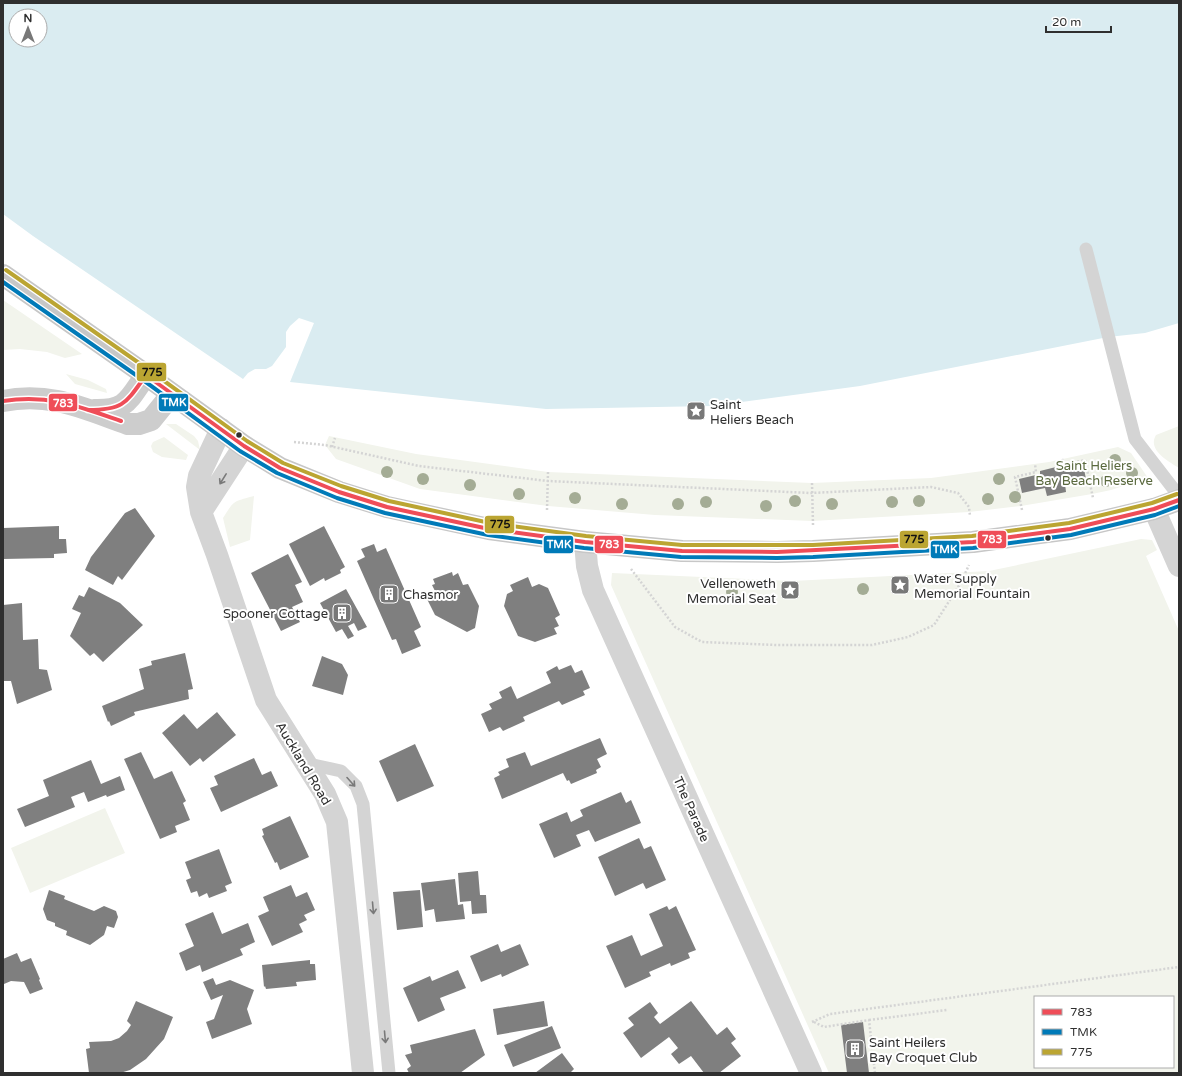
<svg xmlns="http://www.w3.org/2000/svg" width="1182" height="1076" font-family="'Varela Round',sans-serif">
<rect width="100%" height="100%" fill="#fff"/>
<path fill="#f2f4ec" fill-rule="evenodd" d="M3 300 82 354 65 358 47 352 20 349 3 350Z
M66 374 88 380 106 389 107 393 75 384Z
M166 424H176L194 436 198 441 200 450Z
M1179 426V468C1168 461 1147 450 1156 435Z
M329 436 416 454 548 472 812 483 931 478 1049 462 1118 447 1131 453 1148 478 1111 490 1092 494 1021 506 969 512 812 521 655 515 548 506 420 489 336 459 325 445Z
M164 437 188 455 186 460 162 457 153 452 151 446 153 442Z
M254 496 250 540 230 547 223 518C235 499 233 502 254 496Z
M1141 539 1152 540 1157 550 1146 556 1179 631V1073H829L611 585 612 573 792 581 989 571ZM1035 997H1173V1067H1035Z
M105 808 125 853 30 893 11 848Z"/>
<path fill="#daecf1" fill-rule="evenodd" d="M3 3H1179V323L1145 333 1108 337 860 386 712 406 546 409 290 382 314 323 299 318 290 326 286 332V347L272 366 266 369H255L248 373 243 379 33 236 3 214ZM16 16H40V40H16Z"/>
<path fill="#7f7f7f" d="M1083 464 1086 479 1065 484 1066 492 1047 496 1045 488 1022 493 1019 479 1040 474V471L1060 466 1061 469Z
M135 508 155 536 122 580 118 576 113 585 85 570 91 557 125 513Z
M59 526V539H66L67 553 54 554V558L3 559V528Z
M324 526 345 567 340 570 341 573 325 581 324 578 310 586 289 544Z
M374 544 377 552 386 548 421 627 414 631 421 646 402 654 396 639 392 640 357 561 365 557 361 549Z
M288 554 302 582 295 585 303 602 292 607 300 622 281 631 251 573Z
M452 572 453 576 458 573 463 585 468 584 479 606 475 628 467 632 435 615 427 599 437 595 432 585 435 584 433 579Z
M528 577 532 587 539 584 548 588 560 615 555 618 559 626 554 628 557 634 535 642 518 636 504 606 507 594 513 591 510 585Z
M89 587 120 603 143 625 103 662 94 653 90 656 70 636 81 613 72 609 79 595 84 597Z
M346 589 367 627 358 631 354 623 348 626 354 636 348 639 342 629 336 632 320 603Z
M22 603 23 640 38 639 39 669 47 670 52 690 17 704 11 681H3V605Z
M185 653 193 689 188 690 189 699 134 712 135 715 111 726 109 721 108 722 102 706 144 689 139 669 152 665 151 661Z
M322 656 342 664 348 675 343 695 312 686Z
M571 665 575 673 582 670 590 688 583 691 585 695 562 705 559 701 523 717 525 721 503 731 500 727 489 732 481 714 492 709 489 704 502 698 499 692 511 686 517 699 551 683 546 672 557 666 559 670Z
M217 712 236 735 203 762 200 758 190 766 162 733 184 714 197 729Z
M600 738 607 754 597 759 601 767 596 770 597 773 571 784 569 780 567 781 563 773 502 799 494 778 500 775 498 772 509 767 506 759 525 752 531 766Z
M415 744 434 786 397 802 379 761Z
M141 752 154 779 172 771 186 801 183 803 190 820 175 826 177 832 160 839 124 759Z
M254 758 262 775 271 771 278 786 221 812 210 788 218 785 214 776Z
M91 760 101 784 120 776 125 790 107 797 106 795 88 802 84 792 71 797 75 807 25 827 17 809 49 796 43 780Z
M621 792 626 803 631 800 641 823 595 842 589 830 576 835 581 846 554 858 539 824 567 812 571 822 583 816 580 810Z
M290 816 309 857 280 870 277 862 275 863 262 836 264 835 262 829Z
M639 838 644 849 651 846 666 880 646 889 643 883 615 896 598 857Z
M219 849 232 883 225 886 227 891 209 898 207 893 199 897 197 891 191 893 186 880 191 878 185 862Z
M478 871 480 895H486L487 913 472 914 471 901 460 902 458 873Z
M455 879 458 905 463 904 465 919 436 922 434 909 425 911 421 883Z
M291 885 296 897 307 892 315 910 304 915 307 920 299 924 303 932 272 946 258 916 269 911 263 897Z
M49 890 65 896 64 899 94 911 104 906 116 911 118 917 114 928 107 926 104 935 90 945 66 935 67 931 55 926V923L47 920 43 909Z
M420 890 423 927 397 930 393 892Z
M667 906 669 910 676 906 696 950 688 953 690 958 671 966 670 963 649 972 651 976 625 988 606 946 632 935 641 956 663 946 649 914Z
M213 912 222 934 248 923 255 942 240 949 243 955 202 972 200 965 186 971 179 953 194 946 185 924Z
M498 944 501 952 520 944 529 965 502 977 501 974 481 982 470 956Z
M17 953 21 962 31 958 40 979 39 980 43 989 30 994 24 982 11 981 4 984 3 982V974L4 973 3 959Z
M310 960V964H315L316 980 296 982 297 986 266 989 265 986 264 987 262 965Z
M458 970 466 988 440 998 445 1010 418 1022 403 988 430 976 432 981Z
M213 978 216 985 230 980 254 990 247 1009 252 1024 212 1039 206 1022 214 1019 223 995 211 1000 203 982Z
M136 1001 173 1017 164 1039 146 1059 130 1070 120 1073H89L86 1049 90 1048 89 1042 111 1041 119 1038 127 1031 131 1025 127 1021Z
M544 1001 548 1026 497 1035 493 1009Z
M691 1001 717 1035 727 1027 736 1039 731 1043 741 1056 719 1073H704L691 1056 679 1064 671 1054 678 1048 669 1037 641 1058 623 1033 634 1025 628 1018 650 1002 658 1013 654 1017 660 1024Z
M863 1022 869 1073H847L841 1025Z
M552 1026 561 1048 513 1067 504 1045Z
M475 1029 485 1055 460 1073H409L407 1069 411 1066 405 1055 412 1053 410 1045Z
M562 1053 574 1069 570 1073H535Z"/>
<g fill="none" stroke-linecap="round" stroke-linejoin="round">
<path stroke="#d4d4d4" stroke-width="2.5" stroke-dasharray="2 2" stroke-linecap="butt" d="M294 442 325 445 419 466 548 481 811 493 931 487 958 493 969 507 970 516
M332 447 335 438
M1062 459 1064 465 1085 460 1093 498
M812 483 813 525
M547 510 548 472
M1022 510 1015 477 1036 472 1035 464
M631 569 675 627 702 642 777 645H872L908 637 934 625 960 584 969 565
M869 1020 947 1010
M812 1022 830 1014 1179 967
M814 1022 824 1027 869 1020 875 1073"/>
<path stroke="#d4d4d4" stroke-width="13" d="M1086 249 1135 439 1179 496
M304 763 341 771 356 786 363 804 389 1073"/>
<path stroke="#d4d4d4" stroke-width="22" d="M221 429 199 476 197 487 201 512 217 555 266 700 325 794 337 822 363 1073
M1154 509 1179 566
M201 512 244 446
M585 542 587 566 593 590 811 1073"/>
<path stroke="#cdcdcd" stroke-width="22" d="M3 401C49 391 85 409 128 424H139L151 420 172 394
M94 410C127 411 128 400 146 375"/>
<path stroke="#c7c7c7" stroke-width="22" d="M3 275 146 375 244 446 280 468 339 492 387 507 489 529 585 542 682 551 777 552 813 551 973 542 1070 529 1154 509 1179 500"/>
<g stroke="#fff" stroke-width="7">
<path id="bus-1" d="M3 401C49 394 78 406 121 421
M88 410C124 410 126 403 146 375L244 446 280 468 339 492 387 507 489 529 585 542 682 551 777 552 973 542 1070 529 1154 509 1179 500"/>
</g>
<g stroke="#fff" stroke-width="7">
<path id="bus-2" d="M3 282 143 380 240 451 277 473 337 498 385 513 488 535 584 548 681 557 777 558 813 557 973 548 1071 535 1155 515 1179 506"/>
</g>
<g stroke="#fff" stroke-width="7">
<path id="bus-3" d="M6 270 149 370 247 441 283 463 341 486 389 501 490 523 586 536 682 545H813L972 536 1069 523 1152 503 1177 494"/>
</g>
<use href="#bus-1" stroke="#ef4d58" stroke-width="4"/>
<use href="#bus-2" stroke="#007ab8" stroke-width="4"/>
<use href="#bus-3" stroke="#bba532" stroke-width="4"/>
</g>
<g fill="#a4ac95">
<circle cx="1115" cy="460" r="6"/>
<circle cx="387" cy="472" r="6"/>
<circle cx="1132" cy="473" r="6"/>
<circle cx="423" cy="479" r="6"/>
<circle cx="999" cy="479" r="6"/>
<circle cx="1106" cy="481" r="6"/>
<circle cx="470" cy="485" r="6"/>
<circle cx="519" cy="494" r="6"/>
<circle cx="1015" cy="497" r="6"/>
<circle cx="575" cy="498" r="6"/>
<circle cx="988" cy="499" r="6"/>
<circle cx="795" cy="501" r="6"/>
<circle cx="919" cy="501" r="6"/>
<circle cx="706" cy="502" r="6"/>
<circle cx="892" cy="502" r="6"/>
<circle cx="622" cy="504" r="6"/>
<circle cx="678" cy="504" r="6"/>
<circle cx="832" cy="504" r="6"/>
<circle cx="766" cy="506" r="6"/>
<circle cx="863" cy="589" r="6"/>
<circle cx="732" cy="592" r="6"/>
</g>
<defs><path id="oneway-shaft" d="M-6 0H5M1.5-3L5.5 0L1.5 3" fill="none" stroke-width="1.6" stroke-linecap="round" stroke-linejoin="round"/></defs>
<g stroke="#797979">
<use href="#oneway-shaft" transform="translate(223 479) rotate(122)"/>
<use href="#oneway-shaft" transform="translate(351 782) rotate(48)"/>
<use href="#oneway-shaft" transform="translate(373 908) rotate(85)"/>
<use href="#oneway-shaft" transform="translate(385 1037) rotate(85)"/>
</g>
<defs>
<g id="sight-square" transform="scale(1)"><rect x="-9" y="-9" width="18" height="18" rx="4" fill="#787878" stroke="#fff"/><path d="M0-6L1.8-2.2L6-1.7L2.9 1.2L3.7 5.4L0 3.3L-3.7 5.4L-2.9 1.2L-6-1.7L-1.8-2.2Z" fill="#fff"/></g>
<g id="building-square" transform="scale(1)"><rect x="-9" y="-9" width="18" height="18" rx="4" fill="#787878" stroke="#fff"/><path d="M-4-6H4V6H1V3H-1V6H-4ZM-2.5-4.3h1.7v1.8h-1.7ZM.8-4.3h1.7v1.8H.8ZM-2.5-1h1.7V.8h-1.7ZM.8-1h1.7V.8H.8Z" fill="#fff"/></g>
</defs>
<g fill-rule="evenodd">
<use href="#sight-square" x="696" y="411"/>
<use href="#sight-square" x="900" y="585"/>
<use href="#sight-square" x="790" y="590"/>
<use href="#building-square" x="389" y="594"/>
<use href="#building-square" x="342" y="613"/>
<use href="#building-square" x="855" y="1049"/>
</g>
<g fill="#2f2f2f" stroke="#fff" stroke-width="1.5">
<circle cx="239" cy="435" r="3.5"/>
<circle cx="1048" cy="538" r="3.5"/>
</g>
<g text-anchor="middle" stroke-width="4" stroke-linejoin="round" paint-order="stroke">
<g font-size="13" fill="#2f2f2f" stroke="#fff" text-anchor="start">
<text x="710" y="409">Saint<tspan x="710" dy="15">Heliers Beach</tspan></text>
<text x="914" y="583">Water Supply<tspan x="914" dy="15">Memorial Fountain</tspan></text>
<text x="776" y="588" text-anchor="end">Vellenoweth<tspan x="776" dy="15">Memorial Seat</tspan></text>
<text x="403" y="599">Chasmor</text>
<text x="328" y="618" text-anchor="end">Spooner Cottage</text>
<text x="869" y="1047">Saint Heilers<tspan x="869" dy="15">Bay Croquet Club</tspan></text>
</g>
<g font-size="13" fill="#5a693e" stroke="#fff">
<text x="1094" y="470">Saint Heliers<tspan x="1094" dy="15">Bay Beach Reserve</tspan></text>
</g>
<g font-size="13" fill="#2f2f2f" stroke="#fff">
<text transform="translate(304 763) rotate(59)" y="5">Auckland Road</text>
<text transform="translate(692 809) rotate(66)" y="5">The Parade</text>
</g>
</g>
<g stroke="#fff" stroke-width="1.5">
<rect x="136" y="362" width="31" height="20" rx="4" fill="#bba532"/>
<rect x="158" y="393" width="31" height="19" rx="4" fill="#007ab8"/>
<rect x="48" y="393" width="30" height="19" rx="4" fill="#ef4d58"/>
<rect x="484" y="515" width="31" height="19" rx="4" fill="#bba532"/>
<rect x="899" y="530" width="30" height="19" rx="4" fill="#bba532"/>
<rect x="977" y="530" width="30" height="19" rx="4" fill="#ef4d58"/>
<rect x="594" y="535" width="30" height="19" rx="4" fill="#ef4d58"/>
<rect x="543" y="535" width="31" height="19" rx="4" fill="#007ab8"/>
<rect x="930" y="540" width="30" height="19" rx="4" fill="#007ab8"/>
</g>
<g font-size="11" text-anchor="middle" font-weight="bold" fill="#fff">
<text x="174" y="406">TMK</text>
<text x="63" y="407">783</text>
<text x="992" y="543">783</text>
<text x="609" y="548">783</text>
<text x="559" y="548">TMK</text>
<text x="945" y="553">TMK</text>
</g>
<g font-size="11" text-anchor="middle" font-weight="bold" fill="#111">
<text x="152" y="376">775</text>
<text x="500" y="528">775</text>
<text x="914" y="543">775</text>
</g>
<rect width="1182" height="1076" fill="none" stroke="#2f2f2f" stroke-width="8"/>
<rect x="1034" y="996" width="140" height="72" fill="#ffffff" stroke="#acacac"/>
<rect x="1042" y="1009" width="20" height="6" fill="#ef4d58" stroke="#acacac"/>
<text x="1070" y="1016" font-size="12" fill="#2f2f2f">783</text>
<rect x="1042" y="1029" width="20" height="6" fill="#007ab8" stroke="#acacac"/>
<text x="1070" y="1036" font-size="12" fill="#2f2f2f">TMK</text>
<rect x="1042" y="1049" width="20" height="6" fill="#bba532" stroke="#acacac"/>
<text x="1070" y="1056" font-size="12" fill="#2f2f2f">775</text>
<g transform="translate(28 28)"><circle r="19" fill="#ffffff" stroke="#acacac"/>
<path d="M0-3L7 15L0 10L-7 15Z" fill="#787878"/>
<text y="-6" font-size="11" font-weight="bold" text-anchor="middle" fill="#2f2f2f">N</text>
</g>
<path d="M1046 26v6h65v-6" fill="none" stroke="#2f2f2f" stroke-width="2"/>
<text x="1052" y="26" font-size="12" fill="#2f2f2f" stroke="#ffffff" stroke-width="3" paint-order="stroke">20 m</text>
</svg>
